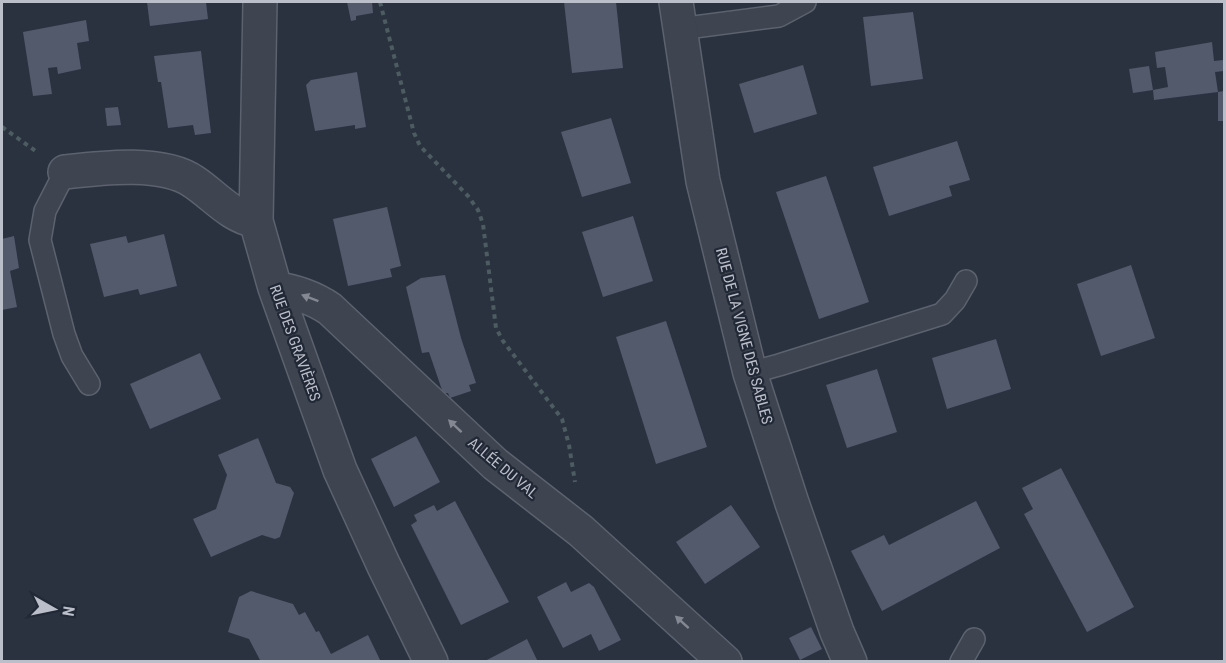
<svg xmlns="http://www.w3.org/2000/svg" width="1226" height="663" font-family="'Roboto Condensed',sans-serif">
<rect width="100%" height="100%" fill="#2a3240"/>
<path fill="#535a6b" d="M147 2H206L208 19 150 26Z
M347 2H372L373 13 356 16V20L351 21Z
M564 2H616L623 68 572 73Z
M913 12 923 79 871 86 863 17Z
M86 20 89 41 77 43 81 69 58 74 57 67 48 68 52 94 33 96 23 32Z
M1212 42 1214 61 1223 60 1224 71 1215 72 1218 92 1154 100 1153 90 1168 87 1165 67 1157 68 1155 52Z
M201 51 211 133 195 135 193 125 168 128 161 82H158L154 56Z
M803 65 817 114 754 133 739 84Z
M1149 66 1153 90 1133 93 1129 69Z
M357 72 366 127 355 129V125L315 131 306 85 311 80Z
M1224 91V121H1218V92Z
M118 107 121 125 107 126 105 108Z
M611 118 631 183 582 197 561 132Z
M957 141 970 180 949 186 952 196 889 216 873 167Z
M826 176 869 302 819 319 776 192Z
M387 207 401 266 390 269 392 277 348 286 333 219Z
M633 216 653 281 603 297 582 232Z
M164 234 177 286 140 295 138 289 104 297 90 244 126 236 128 243Z
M14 236 19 268 10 271 17 307 2 310V239Z
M1131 265 1155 338 1101 356 1077 284Z
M445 275 461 338 476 383 469 385 471 391 450 398 448 393H443L429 352 422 353 406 287 421 278Z
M666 321 707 447 656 464 616 337Z
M996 339 1011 389 947 409 932 358Z
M200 353 221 399 150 429 130 384Z
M877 369 897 432 847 448 826 385Z
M416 436 440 482 394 507 371 459Z
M258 438 276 483 290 487 294 493 280 537 275 539 262 535 211 557 193 519 216 509 227 475 218 455Z
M1061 468 1134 607 1087 632 1024 514 1033 509 1022 488Z
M455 501 509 602 461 625 411 525 417 521 414 515 434 505 437 511Z
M976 501 1000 548 882 611 851 551 884 535 889 545Z
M731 505 760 547 705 584 676 542Z
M566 582 571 592 589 583 594 587 621 640 599 651 591 634 563 648 537 597Z
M251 591 293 604 299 615 305 612 316 632 319 631 331 654 368 635 381 662H261L249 639 228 632 239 597Z
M811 627 822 649 800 660 789 638Z
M527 639 538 662H483Z"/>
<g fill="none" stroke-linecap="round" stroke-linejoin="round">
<g stroke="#5c626e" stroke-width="24">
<path id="lane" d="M679 29 779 16 805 2
M65 172 45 211 40 240 64 334 72 356 89 384
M750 373 779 365 942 314 955 300 966 281
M961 662 974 639"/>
</g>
<g stroke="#5c626e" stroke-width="36">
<path id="street" d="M260 2 256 221 275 288 340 470 384 566 431 662
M676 2 703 181 750 373 792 503 837 632 850 662
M65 172C100 168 163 160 194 182 215 196 230 216 256 221
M275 288C295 292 313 297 330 309L495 464 581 531 725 662"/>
</g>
<path stroke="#4c5c60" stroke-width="4" stroke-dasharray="4.5 4.5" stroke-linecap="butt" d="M380 2 414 133 420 146 468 196 478 210 483 224 496 328 503 341 562 419 569 445 575 482
M2 127 37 152"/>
<use href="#lane" stroke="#3e4450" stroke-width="21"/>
<use href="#street" stroke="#3e4450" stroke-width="33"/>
</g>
<defs><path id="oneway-solid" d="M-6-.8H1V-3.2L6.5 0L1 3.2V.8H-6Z" transform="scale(1.5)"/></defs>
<g fill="#838893">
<use href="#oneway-solid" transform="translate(310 298) rotate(-159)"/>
<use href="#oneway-solid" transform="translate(455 426) rotate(-137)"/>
<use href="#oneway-solid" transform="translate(682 622) rotate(-138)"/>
</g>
<g text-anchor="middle" stroke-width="4.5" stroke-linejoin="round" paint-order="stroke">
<g font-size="15" fill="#bbbfca" stroke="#222936">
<text transform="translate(744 336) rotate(75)" y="5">RUE DE LA VIGNE DES SABLES</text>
<text transform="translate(295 343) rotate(70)" y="5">RUE DES GRAVIÈRES</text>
<text transform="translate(503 468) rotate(40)" y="5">ALLÉE DU VAL</text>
</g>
</g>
<rect width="1226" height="663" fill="none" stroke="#bbbfca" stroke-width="6"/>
<g transform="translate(54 609) rotate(99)" stroke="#222936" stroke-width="4.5" paint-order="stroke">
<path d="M0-4.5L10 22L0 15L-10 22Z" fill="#bbbfca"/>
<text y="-9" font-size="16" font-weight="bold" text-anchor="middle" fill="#bbbfca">N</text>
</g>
</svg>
